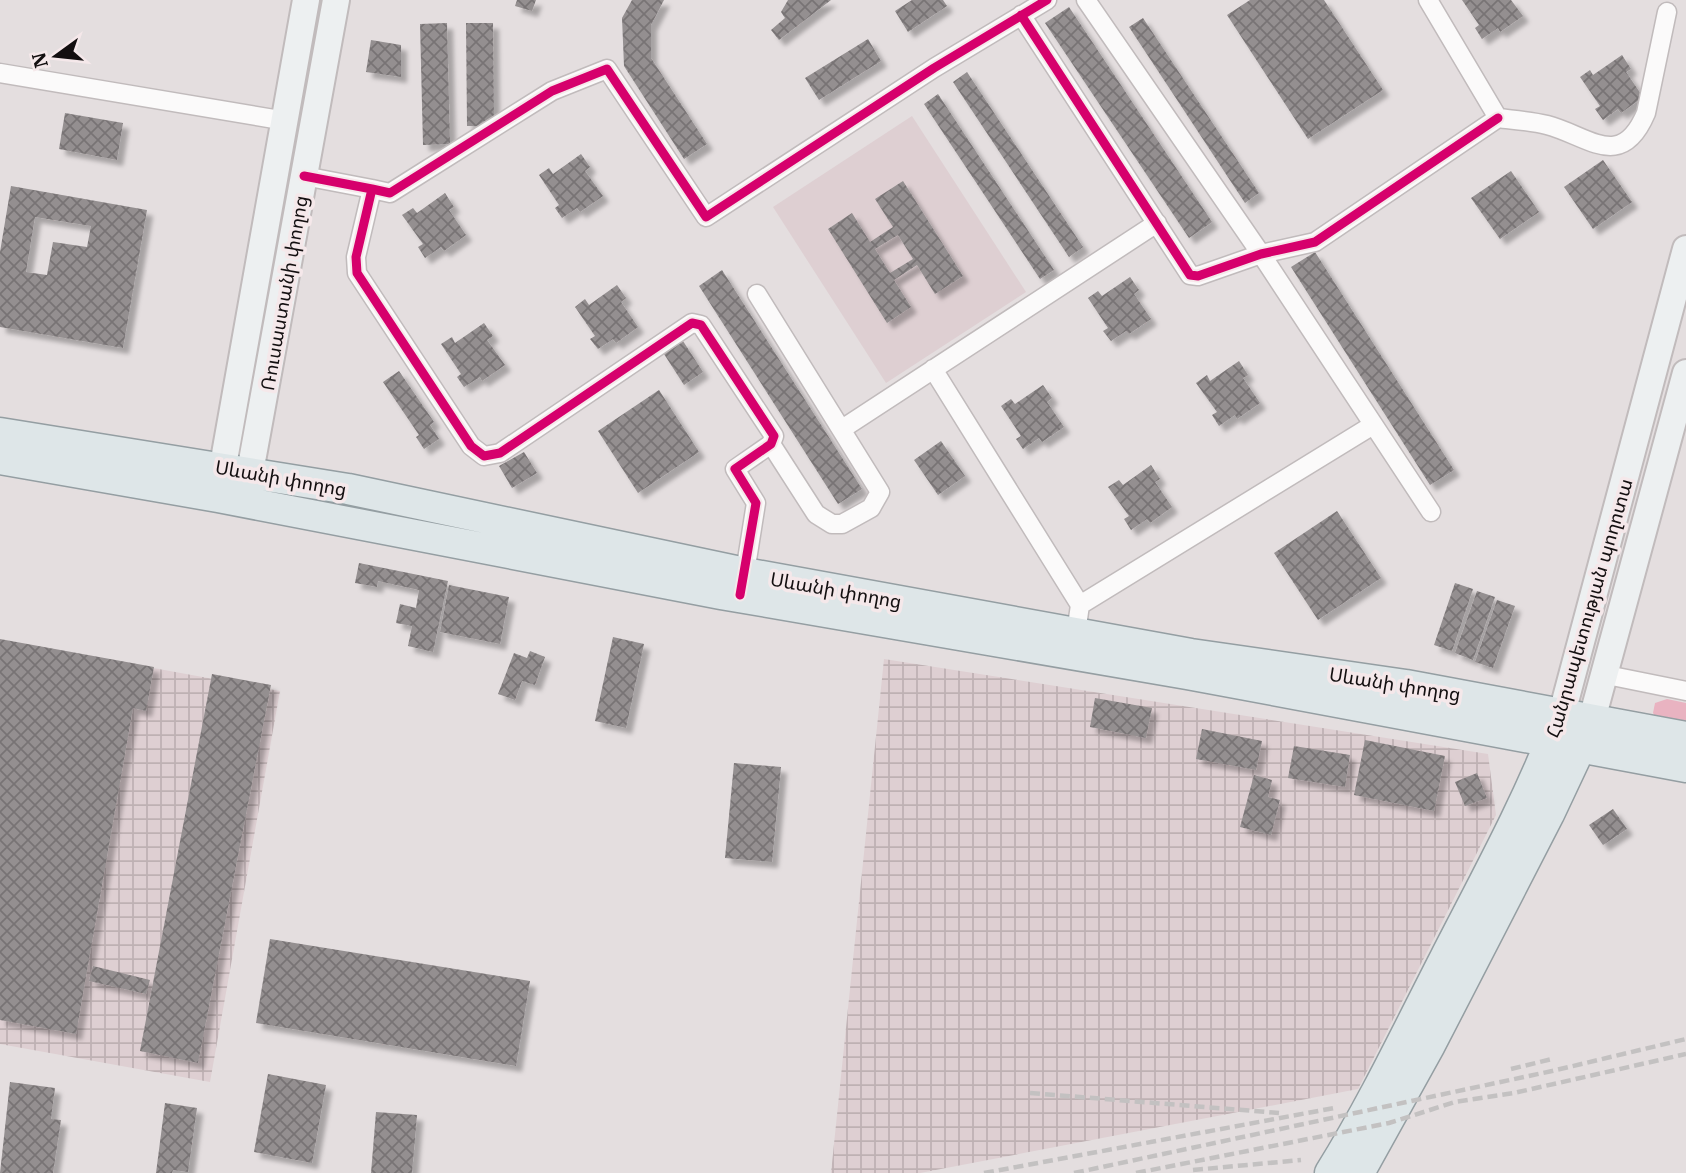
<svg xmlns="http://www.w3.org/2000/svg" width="1686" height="1173" font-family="'IBM Plex Serif','Noto Sans Armenian',serif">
<defs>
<pattern id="industrial-grid" width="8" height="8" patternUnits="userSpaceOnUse" patternTransform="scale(1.75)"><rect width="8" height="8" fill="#decfd2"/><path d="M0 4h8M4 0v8" fill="none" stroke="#beb1b3"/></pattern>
<pattern id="building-cross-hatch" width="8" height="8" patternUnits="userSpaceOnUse" patternTransform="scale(1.75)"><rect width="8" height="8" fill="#948f90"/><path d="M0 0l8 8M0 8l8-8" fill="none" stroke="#787374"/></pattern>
<filter id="shadow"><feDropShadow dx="6" dy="6" stdDeviation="2" flood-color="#0004"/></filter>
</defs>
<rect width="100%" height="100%" fill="#e4dedf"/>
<path fill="#decfd2" d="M912 116 1026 292 886 383 773 207Z"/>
<path fill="url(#industrial-grid)" d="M0 640 280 691 210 1082 0 1044Z
M884 659 1488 754 1496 815 1358 1089 920 1173H831Z"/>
<path fill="#e9b3c1" d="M1667 699 1686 703V725L1656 718 1653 713 1655 703Z"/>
<path fill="url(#building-cross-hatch)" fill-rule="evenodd" filter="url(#shadow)" d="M517 0H536L532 11 515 6Z
M632 0H664L651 25V58L707 144 684 159 624 66 622 18Z
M788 0H831L779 40 771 30 785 18 781 12Z
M912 0H943L947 6 908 32 895 11Z
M1250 0H1324L1383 90 1308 139 1227 15Z
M1462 0H1511L1523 16 1500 32 1498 28 1482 39 1475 28 1479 25Z
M1069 7 1212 222 1189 238 1045 23Z
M1143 18 1259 193 1245 203 1129 27Z
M447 23 450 144 423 145 420 24Z
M466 23H493L494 120 487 126H467Z
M868 39 881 61 819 100 805 78Z
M371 40 401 45V77L366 72Z
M1622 55 1631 69 1626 72 1643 97 1621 113 1618 109 1603 120 1595 109 1600 106 1580 77 1590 70 1593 75Z
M967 72 1083 247 1069 257 953 82Z
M938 94 1054 270 1040 279 924 104Z
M65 113 123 123 117 160 59 149Z
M581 154 590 167 585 171 603 196 580 212 577 208 562 218 555 208 559 205 539 175 549 168 553 174Z
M1603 160 1632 202 1593 229 1564 187Z
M1511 171 1539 212 1500 239 1471 198Z
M903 181 963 276 935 294 917 265 894 280 911 307 887 323 828 229 852 213 870 242 893 227 875 199ZM898 235 913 259 890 273 875 249Z
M11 186 147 210 123 348 0 327V252ZM35 217 91 226 87 247 53 242 47 275 26 272Z
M445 193 454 207 449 210 466 235 444 251 441 247 425 258 418 247 423 244 402 215 413 208 417 213Z
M1315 252 1454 470 1430 485 1291 267Z
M722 270 862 489 838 504 699 286Z
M1130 277 1139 290 1134 294 1151 319 1129 334 1126 331 1111 341 1103 331 1108 328 1088 298 1098 291 1102 296Z
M617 285 626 298 621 302 638 327 616 343 613 339 598 349 590 339 595 336 575 307 585 299 589 305Z
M484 323 493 336 487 340 505 365 482 381 480 377 464 387 457 377 461 374 441 344 452 337 455 343Z
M683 341 703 372 684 385 664 354Z
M1239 361 1248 375 1243 378 1260 403 1237 419 1235 415 1219 426 1212 415 1217 412 1196 383 1207 375 1210 381Z
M399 371 434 422 430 425 439 439 424 449 416 437 419 435 383 382Z
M1043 385 1052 398 1047 402 1064 427 1042 442 1039 438 1023 449 1016 439 1021 436 1001 406 1011 399 1015 404Z
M659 390 699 452 638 493 598 431Z
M941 441 965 476 938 495 914 460Z
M524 452 537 473 512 488 499 466Z
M1151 465 1160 479 1155 482 1172 507 1150 523 1147 519 1131 530 1124 519 1129 516 1108 487 1119 480 1123 485Z
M1337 511 1381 578 1318 620 1274 553Z
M359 563 448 581 433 652 408 646 412 626 396 623 400 604 416 608 419 590 378 581 377 587 355 583Z
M1455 583 1473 589 1452 651 1434 645Z
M449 585 509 597 500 644 440 632Z
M1477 591 1495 597 1473 660 1455 653Z
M1497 600 1515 606 1493 668 1475 662Z
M613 637 644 644 626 728 595 721Z
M0 639 154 667 146 711 133 708 76 1034 0 1020Z
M530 651 545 657 535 685 522 681 515 700 498 694 514 653 527 658Z
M212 674 271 685 198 1063 140 1051Z
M1095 698 1152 708 1146 738 1090 727Z
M1202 729 1262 741 1256 770 1196 759Z
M1365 740 1445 756 1434 811 1354 795Z
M1294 746 1350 755 1345 787 1288 778Z
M734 763 781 767 772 862 725 858Z
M1477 773 1487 798 1465 806 1455 782Z
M1254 775 1272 780 1268 797 1280 800 1271 835 1240 827Z
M1613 809 1627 829 1603 845 1589 825Z
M270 939 530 981 516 1066 256 1023Z
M93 966 150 980 146 994 89 981Z
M268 1074 326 1085 312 1163 254 1152Z
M10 1082 55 1088 51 1119 61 1120 53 1173H0Z
M165 1103 197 1108 188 1172 173 1170 172 1173H156Z
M376 1112 417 1115 412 1173H371Z"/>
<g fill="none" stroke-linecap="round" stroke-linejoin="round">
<g stroke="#c1bbbc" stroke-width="21">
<path id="street" d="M1086 0 1261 254 1431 512
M1428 0 1498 118C1514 120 1531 121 1547 125 1589 136 1621 172 1646 113L1667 12
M1021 15 1190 275 1198 276 1261 254 1315 242 1498 118
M0 73 286 121
M304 176 372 189 356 257 357 273 471 446 484 456 500 453 692 323 701 325 774 436 771 444 735 469 756 503 744 579
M372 189 390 193 552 91 607 69 706 217 934 68 1047 0
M757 294 880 492 871 508 842 524H832L816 514 771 444
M933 369 1080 605
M842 429 1157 223
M1076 633 1080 605 1373 425
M1607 675 1686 691"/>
</g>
<g stroke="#c1bbbc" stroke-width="30">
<path id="secondary" d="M219 488 306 0
M246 494 336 0
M1562 713 1686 249
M1592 719 1686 373"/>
</g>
<g stroke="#949ea2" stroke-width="33">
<path id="primary" d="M0 433 348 489 745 573 1191 654 1406 685 1686 737
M0 459 218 497 721 594 1187 674 1686 767
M1330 1173C1373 1104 1408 1030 1445 958 1485 880 1527 804 1558 723
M1359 1173 1430 1045 1549 814 1589 729"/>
</g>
<use href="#street" stroke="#fbfafa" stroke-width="18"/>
<use href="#secondary" stroke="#edf0f1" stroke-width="26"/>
<use href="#primary" stroke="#dee6e8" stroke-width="30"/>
<path stroke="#c3c1c1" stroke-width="4.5" stroke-dasharray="10 5" stroke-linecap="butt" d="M1511 1069 1552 1059
M1030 1093 1279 1113
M1193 1170 1301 1160
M984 1173 1334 1108
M1074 1173 1552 1071 1686 1039
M1136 1173 1389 1123 1455 1102 1514 1093 1686 1054"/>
<g stroke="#f5e8ea" stroke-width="13">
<path id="cycleway" d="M1021 15 1190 275 1198 276 1261 254 1315 242 1498 118
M304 176 372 189 356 257 357 273 471 446 484 456 500 453 692 323 701 325 774 436 771 444 735 469 756 503 740 595
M372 189 390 193 552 91 607 69 706 217 934 68 1047 0"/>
</g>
<use href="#cycleway" stroke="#d6006c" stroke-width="9"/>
</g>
<g text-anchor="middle" stroke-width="7" stroke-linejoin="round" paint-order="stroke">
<g font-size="19" fill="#130f10" stroke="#f5e8ea">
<text transform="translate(284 293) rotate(-80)" y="7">Ռուսաստանի փողոց</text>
<text transform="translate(281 478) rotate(10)" y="7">Սևանի փողոց</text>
<text transform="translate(836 590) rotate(10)" y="7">Սևանի փողոց</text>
<text transform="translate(1589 608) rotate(-74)" y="7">Հանրապետության պողոտա</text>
<text transform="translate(1395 684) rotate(9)" y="7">Սևանի փողոց</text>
</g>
</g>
<g transform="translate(56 56) rotate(255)" stroke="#f5e8ea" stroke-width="5" paint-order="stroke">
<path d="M0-5L12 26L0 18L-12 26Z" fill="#130f10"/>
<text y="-10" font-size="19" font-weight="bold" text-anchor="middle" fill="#130f10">N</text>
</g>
</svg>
